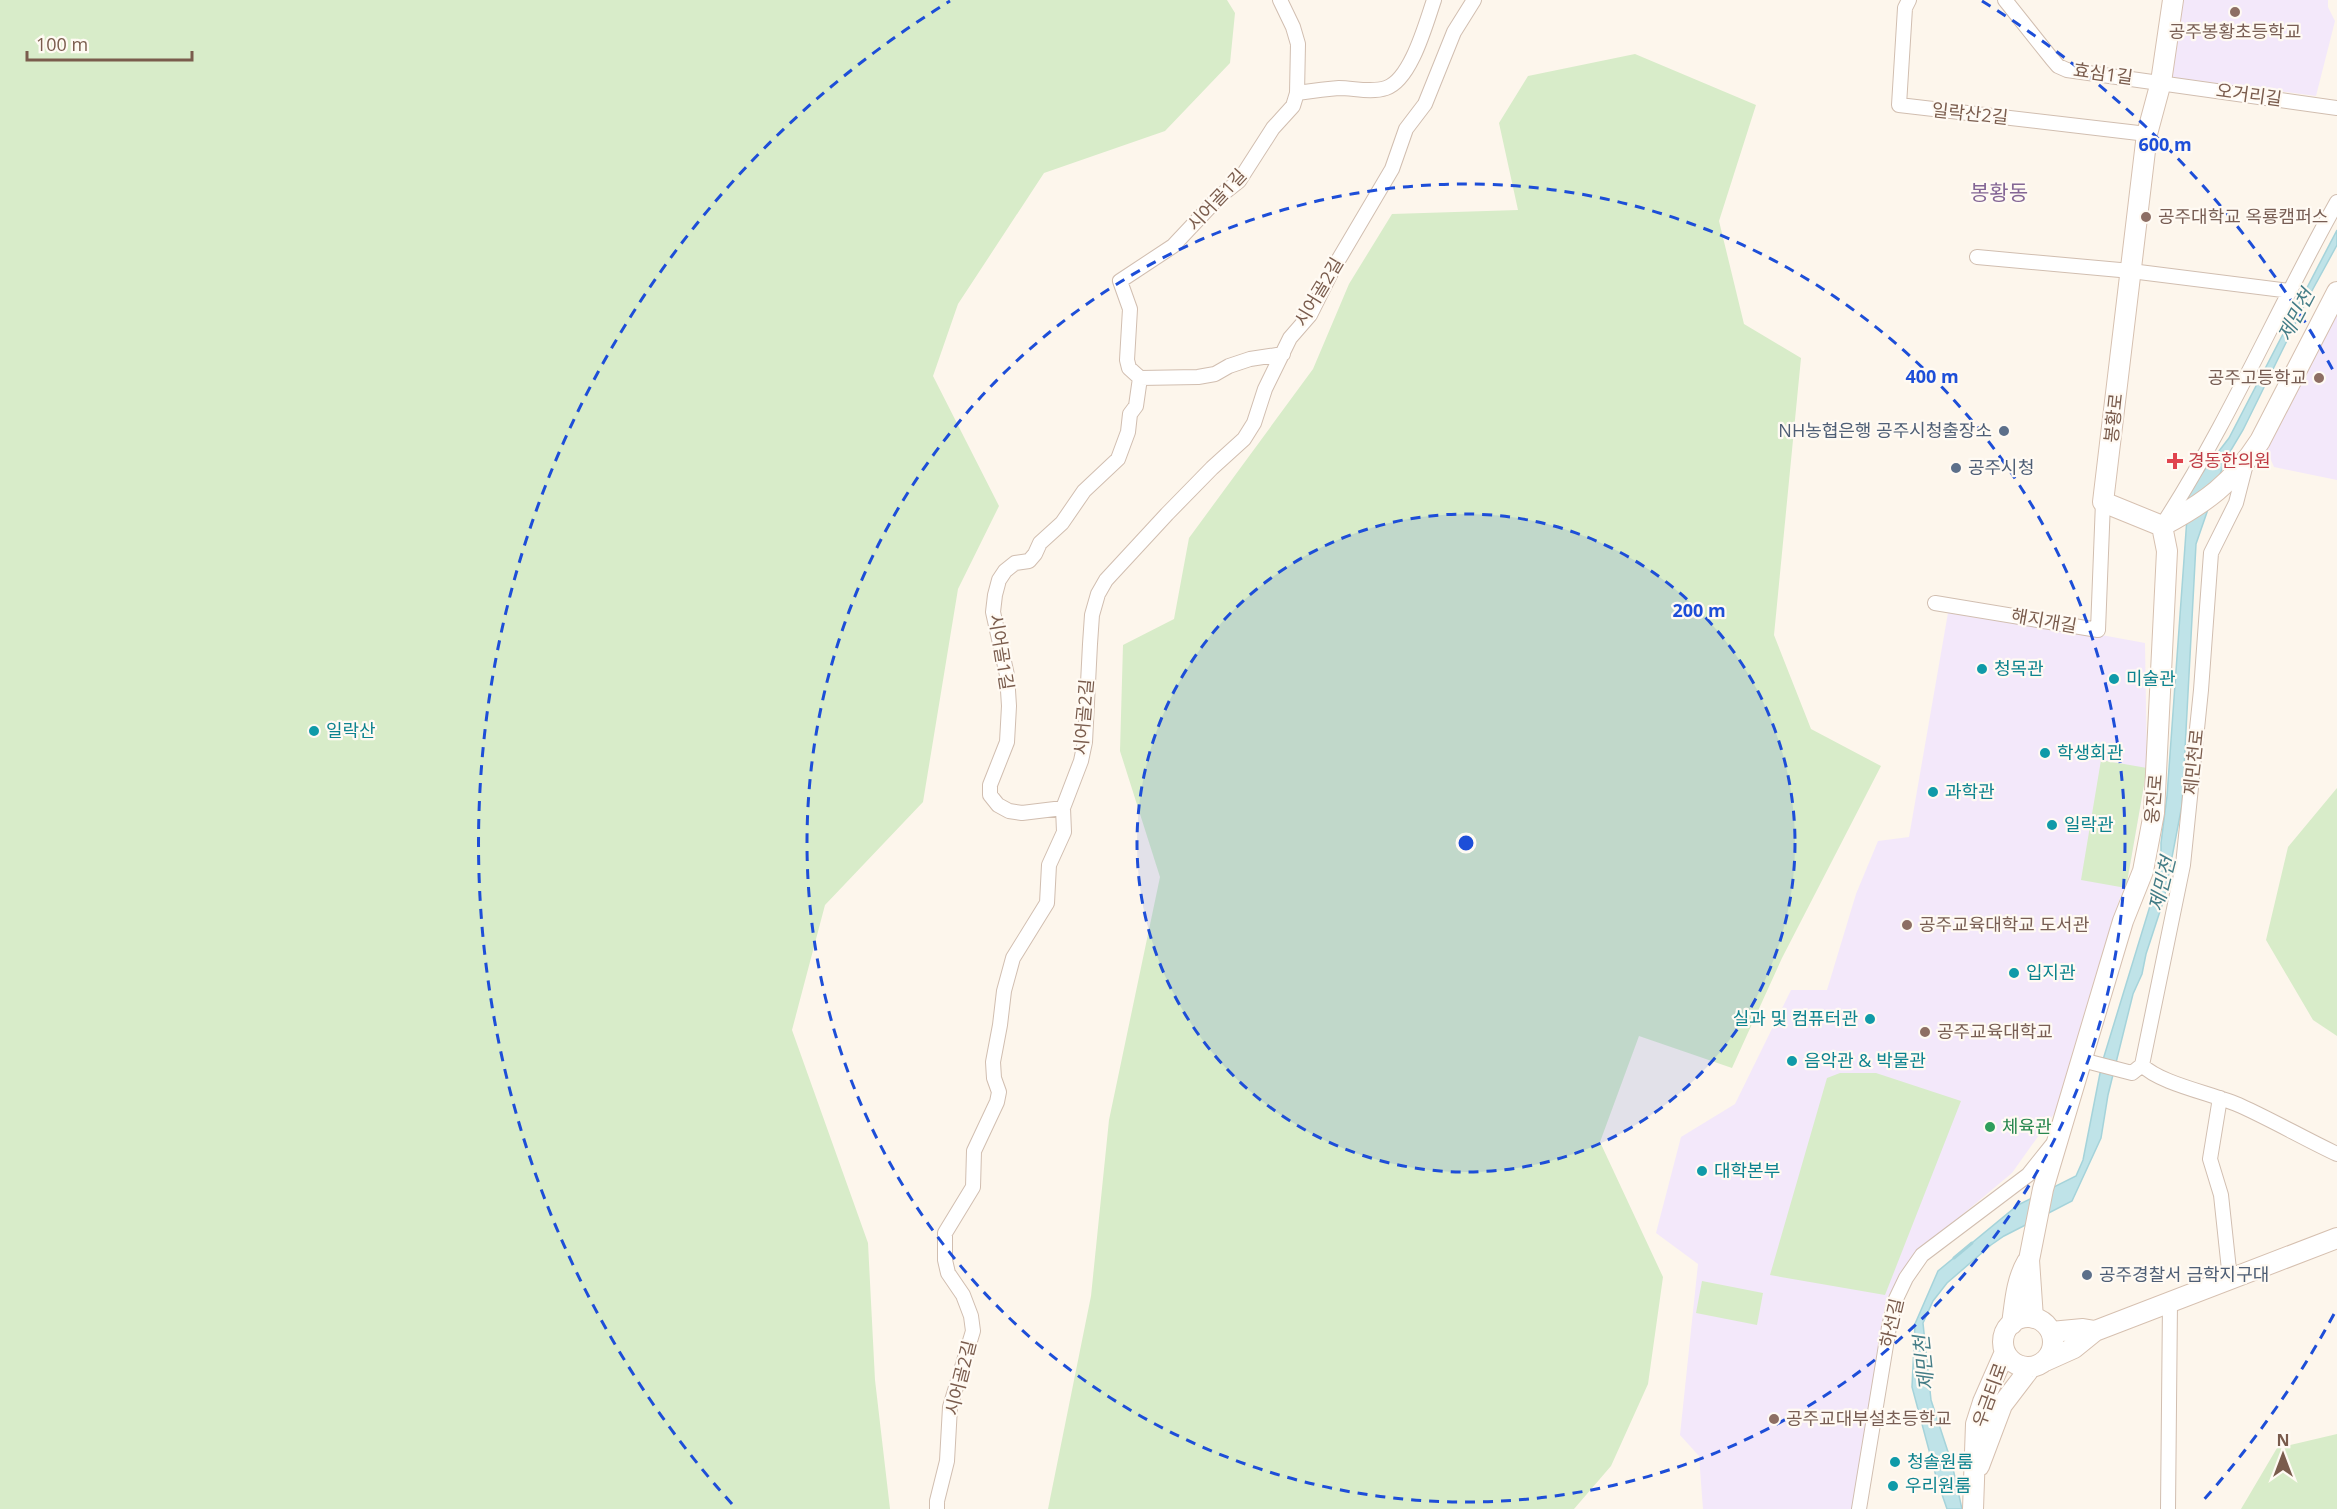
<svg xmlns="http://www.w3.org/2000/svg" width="2337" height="1509" font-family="'Open Sans','Noto Sans KR',sans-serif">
<rect width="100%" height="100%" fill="#fdf6ec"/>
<path fill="#f3e8fa" d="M2180 0H2328V7L2335 21 2316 96 2170 77Z
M2337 311V480L2274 467 2264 444Z
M1949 607 2145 643 2147 768 2126 888 2120 897 2059 1107 2012 1173 1921 1249 1886 1299 1853 1509H1703L1699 1456 1680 1435 1698 1264 1656 1233 1681 1137 1735 1104 1791 990H1827L1856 894 1878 841 1909 837Z"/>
<path fill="#d8ecc9" d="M0 0H1227L1235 13 1230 63 1165 131 1044 173 958 304 933 376 999 506 958 589 923 802 825 905 792 1030 868 1243 875 1380 890 1509H0Z
M1635 54 1756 105 1719 221 1744 324 1801 358 1774 635 1811 729 1881 766 1782 958 1732 1068 1639 1036 1600 1142 1663 1277 1648 1384 1611 1466 1574 1509H1048L1091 1296 1109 1120 1160 877 1120 751 1123 645 1174 619 1189 538 1313 369 1349 284 1392 214 1518 210 1499 123 1528 76Z
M2101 760 2147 768 2126 888 2081 880Z
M2337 788V1036L2313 1020 2266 940 2288 847Z
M1840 1073H1876L1961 1101 1885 1295 1770 1275 1827 1078Z
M1702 1281 1763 1293 1757 1325 1696 1313Z
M2337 1434V1509H2241L2277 1448Z"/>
<path fill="#bfe3e8" stroke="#a5d3da" stroke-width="1.5" d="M2337 230V245L2308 298 2243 430 2225 460 2196 544 2182 805 2164 899 2146 954 2142 974 2133 994 2108 1095 2101 1138 2072 1201 2004 1236 1991 1245 1947 1283 1933 1301 1923 1323 1931 1400 1952 1464 1962 1509H1947L1937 1480 1912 1387 1915 1324 1938 1271 2018 1205 2076 1176 2083 1160 2102 1063 2161 870V843L2167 796 2189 490 2229 438Z"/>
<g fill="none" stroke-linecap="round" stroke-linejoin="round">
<path stroke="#a5d3da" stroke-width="3" d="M1954 1258 1972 1243"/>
<g stroke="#d1beb0" stroke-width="16">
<path id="minor" d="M1909 0 1905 8 1899 105 2147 134
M2005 0 2052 59 2058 66 2067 70 2337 108
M1297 93C1311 91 1325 89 1339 88 1354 88 1371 93 1386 88 1411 80 1426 23 1434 0
M1977 257 2131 271 2290 291
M1140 378 1198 377 1215 374 1229 366 1250 359 1283 354
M2163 524C2229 422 2277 309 2337 202
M1935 603 2098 630 2103 502
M1063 808 1022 813 1009 811 998 805 990 795V785L1007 742 1009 706 1007 675 993 612 995 595 999 580 1005 571 1015 563 1029 561 1035 554 1040 543 1062 523 1084 491 1118 459 1128 432 1130 414 1136 406 1140 378 1129 368 1127 360 1130 309 1120 281 1173 246 1220 196 1239 181 1273 128 1293 106 1297 93 1298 44 1293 27 1280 0
M2082 1060 2132 1073 2142 1065C2160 1084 2215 1094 2241 1106 2274 1121 2305 1139 2337 1154
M2142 1065 2183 865 2201 690 2211 553 2236 503 2246 464
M2220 1098 2210 1159 2221 1195 2230 1279
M937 1509V1501L947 1461 950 1407 973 1331 971 1316 963 1295 948 1273 945 1260V1233L973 1187 974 1151 997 1102 999 1092 994 1078 993 1062 1000 1025 1004 991 1013 958 1047 903 1049 865 1064 832 1063 808 1081 761 1085 742 1090 644 1092 615 1098 594 1106 580 1167 514 1212 468 1244 439 1254 423 1265 389 1290 338 1310 315 1333 269 1392 169 1406 129 1425 104 1454 32 1474 0
M1859 1509 1889 1327 1895 1301 1906 1278 1922 1255 2028 1175 2052 1145
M2168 1509 2170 1302"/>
</g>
<g stroke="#d6c0b0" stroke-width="22">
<path id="secondary" d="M2162 526 2103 502 2147 134 2161 82 2173 0
M2003 1342a25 25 0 1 1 50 0a25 25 0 1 1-50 0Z
M2033 1318 2029 1260 2043 1189 2123 921 2143 871 2154 813 2167 551 2162 526C2205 503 2233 483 2260 441L2337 292
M2012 1324C2015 1303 2016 1281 2027 1262
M2051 1332 2083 1329 2095 1331
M2045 1361 2074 1348 2095 1331 2337 1238
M1979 1466 2002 1405 2031 1367
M1973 1509 1976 1424 1983 1402 2005 1352"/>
</g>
<use href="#minor" stroke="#fff" stroke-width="14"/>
<use href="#secondary" stroke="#fff" stroke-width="20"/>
</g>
<circle cx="1466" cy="843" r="329" fill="#1d4ed8" fill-opacity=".12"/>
<g fill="none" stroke="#1d4ed8" stroke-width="3" stroke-dasharray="10 8">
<circle cx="1466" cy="843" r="329"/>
<circle cx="1466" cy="843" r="659"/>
<path d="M2334 1314A988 988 0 0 1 2200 1504M732 1504A988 988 0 0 1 950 1M1982 1A988 988 0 0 1 2334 372"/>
</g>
<g fill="#8d6e63" stroke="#fffaf3" stroke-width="2">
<circle cx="2235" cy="12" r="6"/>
<circle cx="2146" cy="217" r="6"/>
<circle cx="2319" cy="378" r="6"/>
<circle cx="1907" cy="925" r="6"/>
<circle cx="1925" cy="1032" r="6"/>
<circle cx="1774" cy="1419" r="6"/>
</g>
<g fill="#5c6f8a" stroke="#fffaf3" stroke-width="2">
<circle cx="2004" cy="431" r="6"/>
<circle cx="1956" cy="468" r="6"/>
<circle cx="2087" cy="1275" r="6"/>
</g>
<path fill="#e0444e" stroke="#fffaf3" stroke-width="2" d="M2172 452h6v6h6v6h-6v6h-6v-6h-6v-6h6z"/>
<g fill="#0f9aa8" stroke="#fffaf3" stroke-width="2">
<circle cx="1982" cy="669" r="6"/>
<circle cx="2114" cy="679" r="6"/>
<circle cx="314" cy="731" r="6"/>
<circle cx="2045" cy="753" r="6"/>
<circle cx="1933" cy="792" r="6"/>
<circle cx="2052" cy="825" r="6"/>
<circle cx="2014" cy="973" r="6"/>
<circle cx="1870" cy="1019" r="6"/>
<circle cx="1792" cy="1061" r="6"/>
<circle cx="1702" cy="1171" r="6"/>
<circle cx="1895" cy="1462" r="6"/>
<circle cx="1893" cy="1486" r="6"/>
</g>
<circle fill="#2e9e5b" stroke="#fffaf3" stroke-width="2" cx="1990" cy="1127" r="6"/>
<g text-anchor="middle" stroke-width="4.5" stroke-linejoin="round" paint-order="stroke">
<g font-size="18" fill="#785e54" stroke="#fffaf3" text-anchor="start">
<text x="2235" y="38" text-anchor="middle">공주봉황초등학교</text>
<text x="2158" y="223">공주대학교 옥룡캠퍼스</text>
<text x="2307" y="384" text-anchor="end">공주고등학교</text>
<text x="1919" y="931">공주교육대학교 도서관</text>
<text x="1937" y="1038">공주교육대학교</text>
<text x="1786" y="1425">공주교대부설초등학교</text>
</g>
<g font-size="18" fill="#7a5c4d" stroke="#fffaf3">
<text transform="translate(2103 74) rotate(8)" y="6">효심1길</text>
<text transform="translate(2249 95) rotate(8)" y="6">오거리길</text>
<text transform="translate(1970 114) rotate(6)" y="6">일락산2길</text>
<text transform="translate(1217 200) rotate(-47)" y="6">시어골1길</text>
<text transform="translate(1319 292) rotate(-59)" y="6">시어골2길</text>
<text transform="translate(2114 418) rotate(-84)" y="6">봉황로</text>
<text transform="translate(2044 621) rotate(10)" y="6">해지개길</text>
<text transform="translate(1001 652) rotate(81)" y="6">시어골1길</text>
<text transform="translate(1084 717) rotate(-85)" y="6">시어골2길</text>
<text transform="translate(2194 762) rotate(-84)" y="6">제민천로</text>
<text transform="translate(2154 799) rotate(-85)" y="6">웅진로</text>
<text transform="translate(1892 1323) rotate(-77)" y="6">하선길</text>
<text transform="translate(961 1378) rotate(-76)" y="6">시어골2길</text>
<text transform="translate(1990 1395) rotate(-70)" y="6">우금티로</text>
</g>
<g font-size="18" fill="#4e5e75" stroke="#fffaf3" text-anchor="start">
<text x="1992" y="437" text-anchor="end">NH농협은행 공주시청출장소</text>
<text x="1968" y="474">공주시청</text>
<text x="2099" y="1281">공주경찰서 금학지구대</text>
</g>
<g font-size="18" fill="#be3a42" stroke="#fffaf3" text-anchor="start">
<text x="2188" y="467">경동한의원</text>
</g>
<g font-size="18" fill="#0d838f" stroke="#fffaf3" text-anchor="start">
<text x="1994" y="675">청목관</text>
<text x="2126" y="685">미술관</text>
<text x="326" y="737">일락산</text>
<text x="2057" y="759">학생회관</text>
<text x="1945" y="798">과학관</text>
<text x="2064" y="831">일락관</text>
<text x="2026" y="979">입지관</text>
<text x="1858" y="1025" text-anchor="end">실과 및 컴퓨터관</text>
<text x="1804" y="1067">음악관 &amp; 박물관</text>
<text x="1714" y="1177">대학본부</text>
<text x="1907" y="1468">청솔원룸</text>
<text x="1905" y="1492">우리원룸</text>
</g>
<g font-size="18" fill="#27864d" stroke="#fffaf3" text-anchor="start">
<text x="2002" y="1133">체육관</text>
</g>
<g font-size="20" font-style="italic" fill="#437c86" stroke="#fffaf3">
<text transform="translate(2296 315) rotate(-62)" y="7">제민천</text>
<text transform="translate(2162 884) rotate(-76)" y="7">제민천</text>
<text transform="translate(1924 1363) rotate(-96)" y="7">제민천</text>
</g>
<g font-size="21" fill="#846695" stroke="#fffaf3">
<text x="1999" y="200">봉황동</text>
</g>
</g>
<circle cx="1466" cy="843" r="9" fill="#1d4ed8" stroke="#fffaf3" stroke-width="3"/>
<g font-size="18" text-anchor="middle" font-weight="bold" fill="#1d4ed8" stroke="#fffaf3" stroke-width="4.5" stroke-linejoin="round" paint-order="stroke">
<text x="2165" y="151">600 m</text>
<text x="1932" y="383">400 m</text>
<text x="1699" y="617">200 m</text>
</g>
<g transform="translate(2283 1455)" stroke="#fffaf3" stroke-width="4.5" paint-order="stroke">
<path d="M0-4.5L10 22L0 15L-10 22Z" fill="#7a5c4d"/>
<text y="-9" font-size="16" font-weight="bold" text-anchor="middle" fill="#7a5c4d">N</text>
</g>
<path d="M27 51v9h165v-9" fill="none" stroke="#7a5c4d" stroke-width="3"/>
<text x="36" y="51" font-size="18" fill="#7a5c4d" stroke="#fffaf3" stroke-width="4.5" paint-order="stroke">100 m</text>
</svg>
